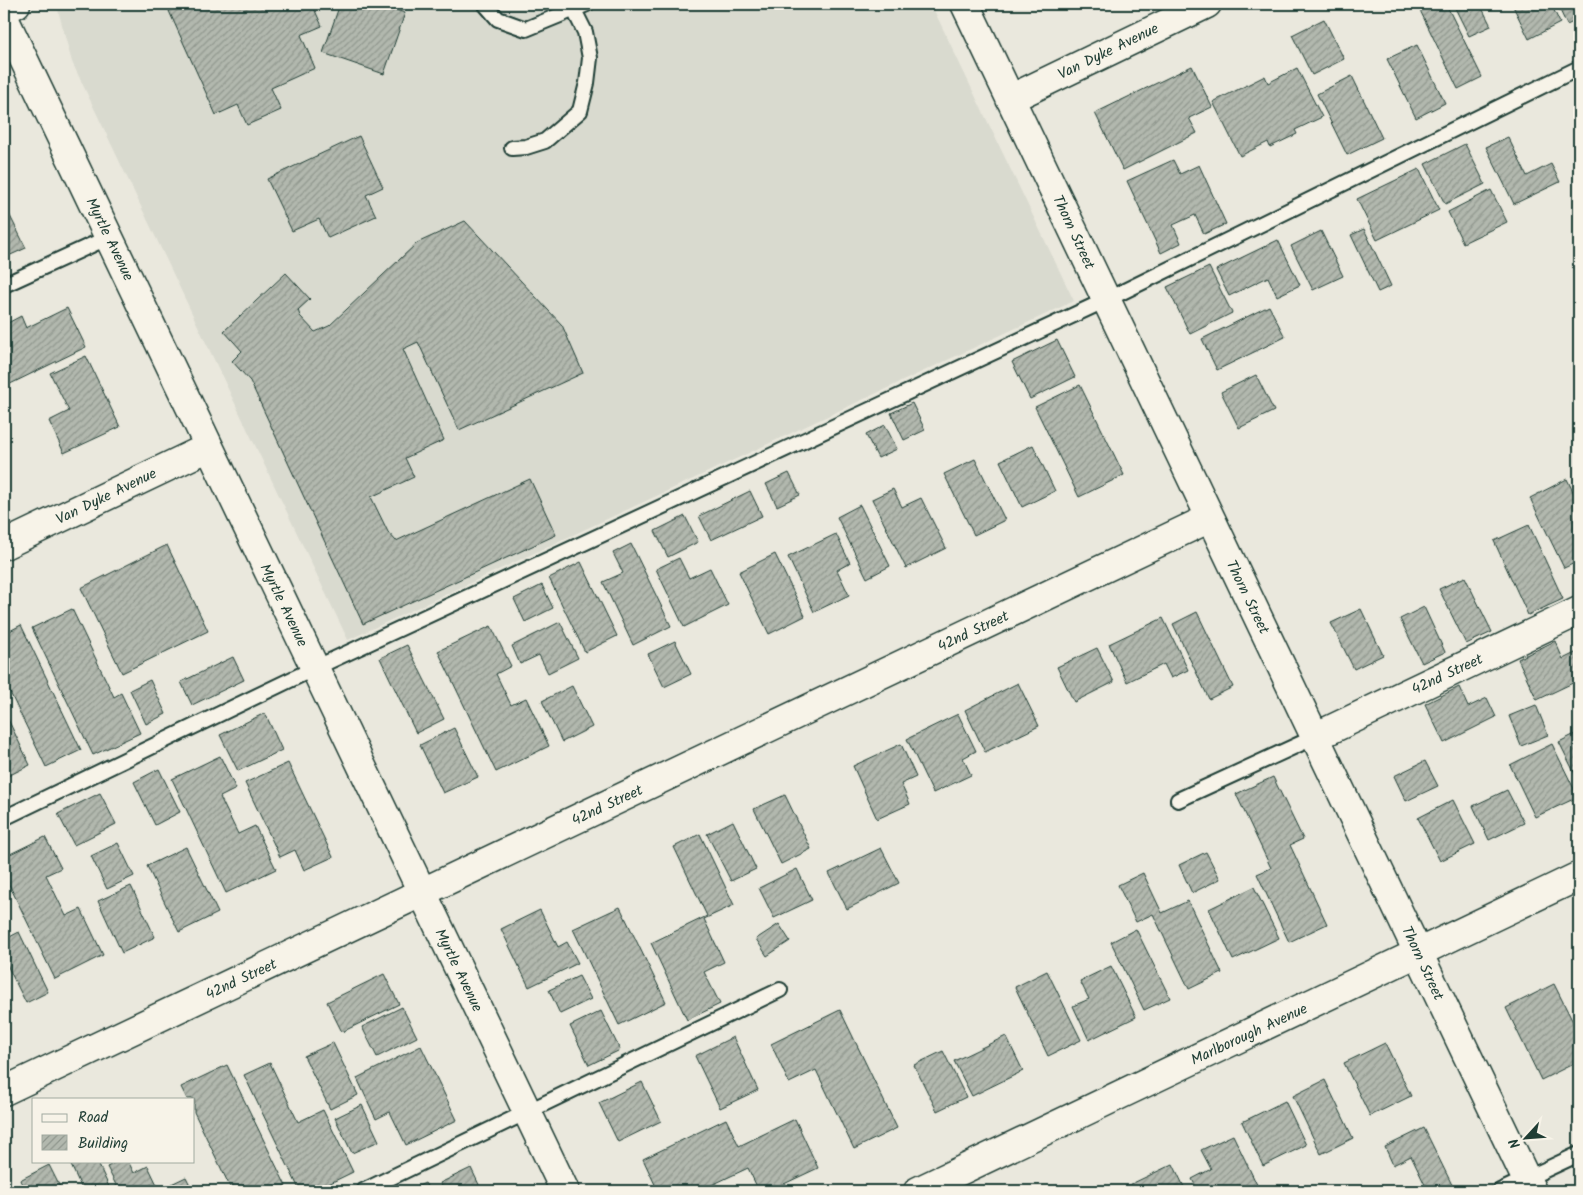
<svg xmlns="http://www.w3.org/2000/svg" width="1583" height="1195" font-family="Kalam,sans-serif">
<defs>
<pattern id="building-hatch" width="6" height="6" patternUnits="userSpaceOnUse" patternTransform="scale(1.25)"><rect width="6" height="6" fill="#b2b8ae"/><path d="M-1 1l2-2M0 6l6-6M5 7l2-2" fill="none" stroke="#90978e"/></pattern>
</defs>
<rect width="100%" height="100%" fill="#eae8dd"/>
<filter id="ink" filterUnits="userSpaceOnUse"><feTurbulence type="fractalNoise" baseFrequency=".02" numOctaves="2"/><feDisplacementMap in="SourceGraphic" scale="10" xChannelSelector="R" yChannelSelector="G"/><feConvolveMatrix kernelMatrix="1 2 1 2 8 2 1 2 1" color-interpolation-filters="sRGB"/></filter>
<g filter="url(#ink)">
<path fill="#d9dacf" d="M70 4H931L1074 301 348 640 72 62 58 10Z"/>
<path fill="url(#building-hatch)" stroke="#1f3d34" d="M185 4H312L322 26 301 35 315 68 271 88 281 110 247 125 238 105 216 115 169 11Z
M340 4H378L405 13 384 74 323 53Z
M1417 4H1446L1482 77 1458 89Z
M1453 4H1480L1491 26 1469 36Z
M1512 4H1551L1560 23 1529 39Z
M1557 4H1579V19L1567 25Z
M1324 19 1344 59 1312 75 1292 35Z
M1417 45 1445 103 1416 118 1387 59Z
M1192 66 1212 107 1189 118 1197 133 1123 170 1095 113Z
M1297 68 1322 117 1295 130 1297 134 1270 147 1268 142 1240 156 1213 102 1265 76 1268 83Z
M1352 76 1382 138 1347 155 1317 94Z
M359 136 383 187 366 195 376 216 328 238 319 219 292 231 267 179Z
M1508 137 1527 176 1551 164 1560 182 1514 204 1486 147Z
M4 138 8 147 4 149Z
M1465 144 1485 184 1445 204 1425 164Z
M1173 160 1180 174 1199 165 1226 224 1204 234 1195 215 1173 225 1181 243 1161 253 1127 181Z
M1419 169 1439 210 1377 240 1357 199Z
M1491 190 1507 222 1463 243 1448 212Z
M7 210 26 248 4 258V211Z
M465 221 562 325 583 373 459 430 418 342 403 349 444 440 405 458 414 477 371 497 388 532 396 541 530 479 556 535 363 624 250 381 232 361 242 351 224 331 286 273 310 299 298 310 300 316 315 332 329 326 417 243Z
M1364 229 1391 286 1378 292 1351 235Z
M1321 231 1343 276 1313 290 1291 246Z
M1278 240 1300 285 1277 296 1268 277 1229 296 1216 270Z
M1209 267 1232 313 1190 334 1167 287Z
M1269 306 1285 337 1217 370 1202 339Z
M67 308 86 347 4 387V325L21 316 26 328Z
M1057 340 1075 377 1030 399 1012 362Z
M86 356 120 427 64 453 49 421 69 411 50 373Z
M1256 375 1274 411 1239 428 1221 392Z
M1080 385 1124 475 1079 497 1035 407Z
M912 403 925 430 904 440 891 413Z
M885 425 897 449 878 458 866 435Z
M1033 445 1055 491 1022 507 1000 461Z
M975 459 1005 520 974 535 944 474Z
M789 473 800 495 777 506 766 484Z
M1567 479 1579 504V561L1564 568 1530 498Z
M893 489 902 507 921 498 946 548 906 568 872 499Z
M750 491 762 516 711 540 699 516Z
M860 505 890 566 867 578 837 517Z
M685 516 698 542 668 557 655 531Z
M1529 525 1563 599 1528 615 1494 541Z
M836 534 850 563 837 570 849 595 814 612 788 557Z
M631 544 671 626 633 645 603 582 623 573 613 553Z
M167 545 208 631 122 673 81 588Z
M775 554 805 616 769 634 739 572Z
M679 558 689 578 710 568 728 605 684 627 656 569Z
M581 562 617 636 585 652 549 578Z
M1465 577 1492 632 1466 644 1439 589Z
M542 585 553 608 525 622 514 599Z
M1424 607 1445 652 1422 663 1400 619Z
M72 609 114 697 121 693 140 733 93 755 32 628Z
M1361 609 1383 655 1354 669 1331 623Z
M1197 612 1233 687 1209 699 1173 624Z
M1163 618 1188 670 1171 678 1164 664 1127 682 1109 644Z
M560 622 578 658 548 673 539 655 520 664 512 646Z
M21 625 81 750 46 767 4 680V634Z
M491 626 511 666 496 674 511 705 526 698 549 746 496 772 438 651Z
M675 641 691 674 664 687 648 654Z
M1555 641 1563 659 1579 651V680L1537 700 1518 659Z
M407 645 444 719 416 733 380 658Z
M1097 648 1114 682 1074 702 1057 667Z
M233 657 244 680 192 705 181 682Z
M150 680 166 714 146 724 130 690Z
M1018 683 1039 726 985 752 965 710Z
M572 686 592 727 562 742 542 701Z
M1459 687 1468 707 1487 698 1496 717 1444 743 1425 704Z
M1536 705 1548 735 1521 746 1509 716Z
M4 711 30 765 4 778Z
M265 713 282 750 238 771 220 735Z
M958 714 976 751 963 758 971 775 933 793 907 739Z
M454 728 478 777 443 793 420 745Z
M1579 732V782L1559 742Z
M901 744 916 777 901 784 910 804 877 819 853 766Z
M1552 744 1578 797 1535 817 1510 765Z
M220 756 236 789 220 797 238 834 255 826 276 869 226 893 172 779Z
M1425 761 1438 786 1406 801 1394 776Z
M288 763 333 857 304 870 295 850 280 857 245 783Z
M159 769 180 812 155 825 134 782Z
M1273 777 1303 839 1290 845 1327 924 1289 942 1257 874 1271 868 1236 794Z
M1507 790 1524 823 1489 840 1473 806Z
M100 793 116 824 74 845 58 814Z
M785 795 811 849 781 864 754 809Z
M1453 800 1475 844 1440 861 1418 818Z
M733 821 756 869 731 881 707 834Z
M700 834 734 905 704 919 724 962 704 972 720 1004 687 1020 651 943 707 916 674 847Z
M45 837 61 868 46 875 66 916 81 909 103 955 55 979 4 874V857Z
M118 843 134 876 107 889 91 856Z
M186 847 218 913 179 932 147 866Z
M881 848 899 883 847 909 829 873Z
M1206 852 1220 879 1192 893 1179 865Z
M797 869 812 900 774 918 759 888Z
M1143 873 1162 913 1188 901 1222 973 1189 989 1153 914 1136 922 1118 885Z
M131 886 155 937 122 953 98 901Z
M1254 887 1279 938 1233 960 1209 909Z
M620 907 666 1002 619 1025 573 929Z
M540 910 558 947 567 942 578 963 529 987 501 929Z
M779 924 790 941 767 956 756 939Z
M1136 929 1170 998 1144 1010 1111 942Z
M19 932 48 992 26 1003 4 959V940Z
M1111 966 1136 1017 1089 1040 1073 1006 1089 999 1080 981Z
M1047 971 1081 1040 1048 1056 1015 987Z
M384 974 399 1004 342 1032 327 1002Z
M579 976 591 999 560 1014 549 990Z
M1554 984 1574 1024 1579 1021V1061L1541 1080 1506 1008Z
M4 997 9 1007 4 1009Z
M402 1007 417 1037 377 1057 362 1027Z
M840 1010 897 1128 854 1149 816 1070 789 1083 771 1044Z
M601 1011 620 1050 589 1065 570 1026Z
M1006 1036 1023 1071 972 1096 954 1061Z
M733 1037 758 1090 720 1108 695 1056Z
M333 1043 358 1095 330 1109 304 1056Z
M1385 1043 1411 1096 1370 1116 1344 1063Z
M421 1046 457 1120 406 1145 390 1112 376 1119 357 1078Z
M943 1051 966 1097 937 1111 914 1065Z
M270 1063 298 1122 323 1110 353 1172 314 1191H300L244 1075Z
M227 1065 286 1186 275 1191H232L194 1112V1099H187L181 1087Z
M1325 1080 1353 1138 1321 1154 1293 1096Z
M642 1082 661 1121 618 1142 599 1103Z
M1285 1101 1306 1145 1263 1166 1242 1122Z
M362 1105 379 1141 352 1153 335 1118Z
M726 1119 739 1146 795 1119 818 1168 769 1191H759L748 1168 699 1191H658L643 1159Z
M1424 1128 1455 1191H1428L1411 1156 1393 1165 1385 1147Z
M1233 1135 1260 1191H1198L1192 1179 1211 1169 1201 1150Z
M69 1161H97L111 1191H83Z
M118 1161H128L134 1173 148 1166 160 1191H119L107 1167Z
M1173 1164 1186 1191H1125L1123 1188Z
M49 1165 62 1191H25L20 1180Z
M471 1168 482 1191H444L440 1183Z
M186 1177 193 1191H167L165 1187Z
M425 1183 430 1191H408Z"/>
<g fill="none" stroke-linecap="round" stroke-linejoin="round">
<g stroke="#1f3d34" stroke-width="18">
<path id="lane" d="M485 4 498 19 526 29 587 4
M512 148 526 147 545 141 580 111 587 83 590 58 585 32 571 4
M4 285 109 237
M1178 800 1315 737
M4 818 315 668 1106 300 1579 68
M363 1191 780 990
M1500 1191 1579 1154"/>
</g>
<g stroke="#1f3d34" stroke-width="31">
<path id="street" d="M965 4 1532 1191
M4 18 565 1191
M1010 99 1207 4
M4 545 209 447
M1315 737 1579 611
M4 1091 1210 518
M918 1191 1579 876"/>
</g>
<g stroke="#1f3d34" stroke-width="31">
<path id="primary" d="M4 10 16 4"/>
</g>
<use href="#lane" stroke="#f7f3e8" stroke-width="14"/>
<use href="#street" stroke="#f7f3e8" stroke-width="28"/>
<use href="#primary" stroke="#f7f3e8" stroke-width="28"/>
</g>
</g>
<g text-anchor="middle" stroke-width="4" stroke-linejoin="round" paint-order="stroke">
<g font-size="15" fill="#1f3d34" stroke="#f7f3e8">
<text transform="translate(1108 51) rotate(-26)" y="5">Van Dyke Avenue</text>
<text transform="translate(1074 232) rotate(65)" y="5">Thorn Street</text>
<text transform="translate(110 239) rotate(64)" y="5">Myrtle Avenue</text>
<text transform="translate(106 496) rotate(-26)" y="5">Van Dyke Avenue</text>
<text transform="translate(1248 597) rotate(64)" y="5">Thorn Street</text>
<text transform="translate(284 605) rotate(64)" y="5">Myrtle Avenue</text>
<text transform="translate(973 631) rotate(-25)" y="5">42nd Street</text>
<text transform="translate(1447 674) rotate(-25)" y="5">42nd Street</text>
<text transform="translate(607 805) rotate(-25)" y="5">42nd Street</text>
<text transform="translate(1423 963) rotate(65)" y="5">Thorn Street</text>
<text transform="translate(459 970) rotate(64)" y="5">Myrtle Avenue</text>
<text transform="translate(241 979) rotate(-25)" y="5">42nd Street</text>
<text transform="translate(1249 1034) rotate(-25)" y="5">Marlborough Avenue</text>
</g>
</g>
<rect width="1583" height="1195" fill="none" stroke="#f7f3e8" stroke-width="20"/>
<rect x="10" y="10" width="1563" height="1175" fill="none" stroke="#1f3d34" stroke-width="2" filter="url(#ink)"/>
<rect x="32" y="1098" width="162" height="65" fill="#f7f3e8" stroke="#a1aaa0"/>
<rect x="42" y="1114" width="25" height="8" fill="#f7f3e8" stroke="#a1aaa0"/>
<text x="78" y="1122" font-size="15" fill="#1f3d34">Road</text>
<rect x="42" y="1135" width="25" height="15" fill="url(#building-hatch)" stroke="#a1aaa0"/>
<text x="78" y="1148" font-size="15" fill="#1f3d34">Building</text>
<g transform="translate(1526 1138) rotate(244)" stroke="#f7f3e8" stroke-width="4" paint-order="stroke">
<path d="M0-4L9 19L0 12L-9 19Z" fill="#1f3d34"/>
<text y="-8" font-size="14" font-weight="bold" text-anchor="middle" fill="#1f3d34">N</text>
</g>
</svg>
